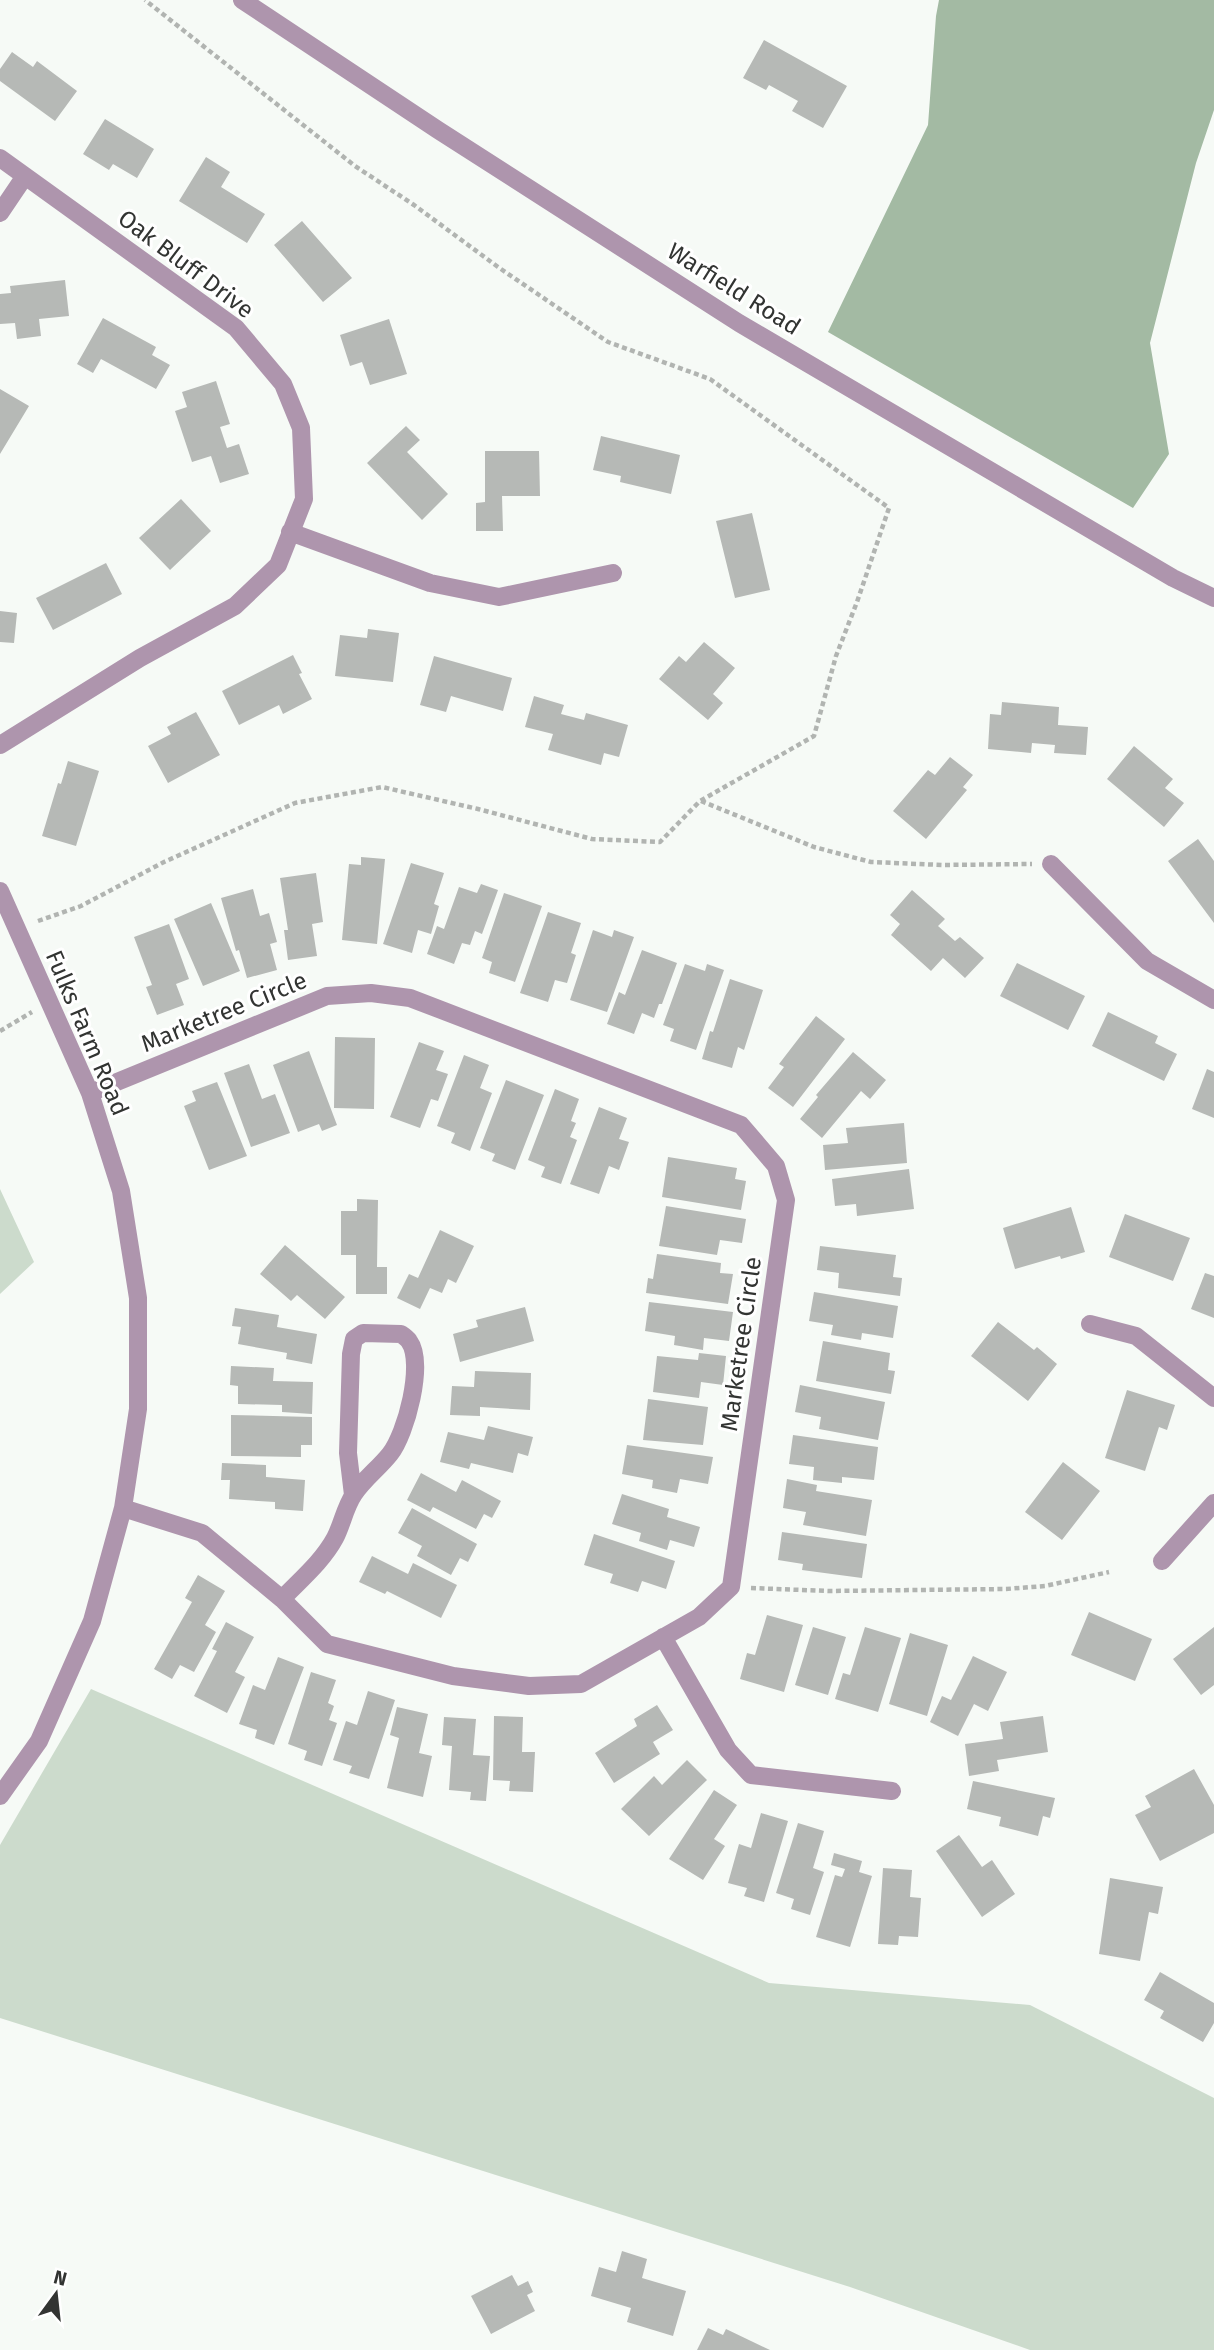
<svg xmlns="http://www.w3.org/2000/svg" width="1214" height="2350" font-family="'Fira Sans',sans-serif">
<rect width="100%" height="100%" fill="#f6faf6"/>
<path fill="#ccdbcc" d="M0 1189 34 1262 0 1294Z
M91 1689 769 1983 1030 2005 1214 2098V2350H1030L850 2287 0 2018V1845Z"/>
<path fill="#a3baa3" d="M939 0H1214V110L1196 163 1150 343 1169 454 1133 508 828 332 928 125 936 16Z"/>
<path fill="#b6b9b6" d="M764 40 847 86 823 128 792 111 798 101 769 85 766 90 743 78Z
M12 52 33 67 37 61 77 91 55 121 0 81V69Z
M105 119 154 149 137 178 113 164 109 170 83 154Z
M206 157 230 172 221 187 265 214 247 243 179 201Z
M302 221 352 278 323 302 274 245Z
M65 280 69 316 39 319 41 336 17 339 15 323 0 324V294L11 293 10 286Z
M103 318 156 347 152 355 170 365 156 389 101 359 93 373 77 364Z
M389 319 407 374 370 385 362 362 350 366 340 335Z
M216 381 230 424 220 427 227 448 239 444 249 474 220 483 211 456 192 462 175 411 187 407 182 392Z
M0 389 29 406 0 454Z
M406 426 420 440 407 452 448 494 422 520 367 463Z
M601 436 680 455 671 494 620 482 621 476 593 470Z
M485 451H539L540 496H502L503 531H476V503L485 502Z
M181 499 211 531 170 570 139 538Z
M752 513 770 590 735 598 716 521Z
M106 563 122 594 53 630 36 598Z
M0 611 17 613 14 643 0 642Z
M368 629 399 633 393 682 335 676 340 635 367 638Z
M704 642 735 668 713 694 723 703 708 720 659 679 679 656 686 662Z
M293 655 302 673 299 674 312 699 283 714 279 705 239 725 222 691Z
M434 656 512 678 503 711 451 696 446 712 420 705Z
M534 696 564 705 561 714 584 720 586 713 628 725 619 757 604 753 601 765 548 750 553 734 525 727Z
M1002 702 1059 707 1058 725 1088 727 1086 755 1054 753 1055 745 1032 743 1031 753 988 749 990 714 1001 715Z
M196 712 220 755 168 783 148 746 171 734 167 727Z
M1134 746 1173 779 1165 788 1184 803 1164 827 1107 779Z
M950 757 973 775 963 787 967 790 926 839 893 811 928 770 935 775Z
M68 761 99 771 76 846 42 836 58 783 61 784Z
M1198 839 1214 861V923L1168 861Z
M361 857 385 859 377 944 342 940 349 864 361 865Z
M411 863 444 873 434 904 439 906 431 934 418 930 412 953 383 944Z
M316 873 323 922 312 924 317 956 288 960 284 930H288L280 878Z
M481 884 498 890 482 934 475 931 470 945 462 943 454 964 427 954 437 926 444 929 459 887 477 893Z
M253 889 260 916 269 913 277 942 270 944 277 970 247 978 239 950 236 951 221 898Z
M912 890 945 919 938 926 955 941 960 937 984 958 965 978 943 958 931 971 891 935 900 924 890 915Z
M504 893 542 906 515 982 489 973 492 962 482 958Z
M211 903 240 971 203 986 174 919Z
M548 912 581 923 571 953 576 955 567 983 555 980 548 1002 520 993Z
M169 924 189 979 176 984 184 1005 157 1015 146 987 152 985 134 937Z
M593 930 612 937 614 930 634 937 607 1012 570 1000Z
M642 950 677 963 662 1004H659L654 1018 642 1013 634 1034 607 1024 619 992 625 995Z
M1017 963 1085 996 1068 1030 1000 996Z
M685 964 705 971 707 964 724 970 696 1050 670 1041 674 1029 663 1025Z
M730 979 763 990 744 1050 738 1047 732 1068 702 1059 710 1031 713 1032Z
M1108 1012 1158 1036 1155 1043 1177 1054 1164 1081 1092 1046Z
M816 1016 845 1039 793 1107 768 1088 784 1067 779 1064Z
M335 1037 375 1038 374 1109 334 1108Z
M419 1042 444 1051 436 1070 448 1074 438 1101 431 1099 420 1128 390 1117Z
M309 1051 337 1125 322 1131 319 1124 298 1132 273 1065Z
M853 1052 886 1080 870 1099 861 1091 822 1138 800 1119 818 1097 816 1095Z
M464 1055 489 1065 480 1088 492 1093 470 1151 451 1143 455 1133 437 1126Z
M249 1064 262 1099 275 1094 290 1133 251 1147 224 1073Z
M1207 1069 1214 1072V1118L1192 1109Z
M506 1080 544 1095 515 1170 492 1161 495 1154 480 1148Z
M217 1082 247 1156 209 1170 184 1106 196 1101 192 1091Z
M555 1089 579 1099 571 1121 576 1123 570 1137 577 1140 561 1184 541 1177 545 1167 528 1160Z
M599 1107 627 1118 619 1139 629 1142 619 1170 609 1166 599 1194 570 1184Z
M904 1123 907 1163 825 1170 823 1145 848 1143 846 1128Z
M668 1157 737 1168 735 1179 746 1181 741 1210 662 1197Z
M909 1169 914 1209 857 1216 856 1204 835 1206 832 1179Z
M357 1199 378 1200 377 1267H387V1294H356V1255H341V1211H357Z
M666 1206 746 1219 742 1243 720 1240 717 1255 659 1246Z
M1071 1207 1085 1252 1061 1259 1060 1256 1015 1269 1003 1228Z
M1125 1214 1190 1238 1173 1281 1109 1257Z
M440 1230 474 1246 456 1283 448 1279 442 1293 430 1288 420 1309 397 1298 409 1274 418 1278Z
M285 1245 345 1297 325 1319 297 1295 291 1301 260 1274Z
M820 1246 896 1255 893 1277 902 1278 900 1296 838 1288 839 1273 817 1270Z
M657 1254 721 1263 720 1273 733 1274 728 1304 646 1293 648 1278 653 1279Z
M1205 1273 1214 1276V1318L1191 1309Z
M814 1292 898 1306 893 1338 862 1333 861 1340 831 1335 833 1325 809 1321Z
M649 1302 733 1312 729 1341 704 1338 703 1350 674 1345 675 1336 645 1331Z
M525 1307 534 1341 460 1362 453 1334 478 1327 476 1320Z
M235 1308 279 1315 277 1327 317 1334 312 1364 286 1359 287 1353 238 1344 241 1327 232 1326Z
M998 1322 1034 1350 1037 1347 1057 1364 1028 1401 971 1356Z
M823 1341 890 1353 888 1370 895 1371 891 1394 816 1381Z
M699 1353 726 1356 723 1385 701 1382 699 1398 653 1392 657 1356 698 1360Z
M231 1366 274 1368 273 1381 313 1382 312 1414 282 1412V1405L238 1404V1386L230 1385Z
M475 1371 531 1373 530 1410 480 1407V1416L450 1415 452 1386 474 1387Z
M800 1385 885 1402 878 1440 819 1429 821 1417 795 1412Z
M1127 1390 1175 1405 1167 1430 1159 1427 1145 1471 1105 1458Z
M648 1399 708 1407 703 1445 643 1440Z
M231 1415 312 1417V1445H301V1457L231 1456Z
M488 1426 533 1437 528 1456 518 1453 513 1473 471 1463 469 1469 440 1462 448 1432 484 1440Z
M793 1435 878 1447 874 1480 842 1477V1483L813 1480 814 1467 789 1464Z
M627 1445 713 1457 708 1484 680 1479 677 1493 652 1488 653 1480 622 1474Z
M1063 1462 1100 1491 1062 1540 1025 1512Z
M222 1463 266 1465V1477L305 1480 303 1511 275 1509V1502L229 1499 230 1480H221Z
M421 1473 456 1492 462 1480 501 1501 492 1518 484 1514 476 1529 433 1507 430 1512 407 1500Z
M787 1479 817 1485 816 1491 872 1500 866 1536 803 1525 806 1512 783 1508Z
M622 1494 669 1509 667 1517 700 1527 694 1547 670 1540 667 1550 639 1541 641 1533 612 1524Z
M412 1508 477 1544 468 1562 460 1558 451 1575 417 1556 422 1546 398 1533Z
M782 1532 867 1544 862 1578 802 1570 803 1564 778 1560Z
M594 1534 675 1561 666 1589 642 1581 638 1592 610 1583 613 1574 584 1565Z
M372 1556 408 1574 413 1563 457 1585 441 1618 387 1591 385 1594 359 1582Z
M198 1575 225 1591 205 1625 216 1632 194 1672 180 1665 172 1679 154 1669 192 1602 185 1598Z
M1089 1612 1152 1639 1135 1681 1071 1655Z
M767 1615 803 1625 784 1692 740 1679 747 1653 755 1655Z
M226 1622 254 1637 235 1672 245 1677 227 1713 194 1696 217 1651 212 1649Z
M813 1627 846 1637 828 1695 795 1685Z
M865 1627 901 1638 878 1712 835 1699 843 1673 850 1675Z
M1214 1627V1685L1201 1695 1173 1659Z
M910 1633 948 1645 927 1716 889 1704Z
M973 1656 1007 1672 988 1711 974 1704 958 1736 930 1722 942 1696 951 1700Z
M278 1657 304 1667 274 1745 255 1738 257 1730 239 1724 253 1685 265 1690Z
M311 1672 336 1680 328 1703 334 1706 329 1720 337 1723 322 1766 304 1760 307 1751 288 1744Z
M368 1691 395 1700 369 1779 349 1773 352 1766 333 1760 346 1721 357 1725Z
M657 1705 673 1730 653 1742 660 1754 614 1783 595 1753 637 1726 634 1719Z
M397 1707 428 1714 419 1753 432 1756 423 1797 387 1788 399 1738 390 1735Z
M494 1716 523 1717 522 1752H535L533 1792 509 1791 510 1781 493 1780Z
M1043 1716 1048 1752 997 1760 999 1771 969 1776 965 1744 1003 1739 1000 1722Z
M444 1717 476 1719 473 1755 490 1756 486 1801 470 1800 471 1792 449 1790 452 1746 442 1745Z
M687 1760 707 1780 649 1836 621 1809 654 1776 662 1785Z
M1194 1769 1214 1805V1833L1160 1861 1135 1815 1151 1807 1145 1796Z
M973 1781 1055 1798 1050 1818 1043 1816 1038 1836 999 1826 1001 1817 967 1809Z
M714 1790 737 1805 714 1839 725 1846 703 1880 669 1859Z
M761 1813 788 1821 764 1902 744 1896 747 1888 728 1883 739 1844 751 1848Z
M798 1823 824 1831 813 1868 824 1872 810 1915 791 1909 794 1899 776 1893Z
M959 1835 982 1867 992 1860 1015 1894 982 1917 936 1851Z
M834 1853 862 1861 859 1872 872 1876 850 1947 816 1937 835 1875 842 1877 845 1869 831 1865Z
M883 1868 912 1870 910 1897 921 1898 918 1937 899 1936 898 1945 878 1944Z
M1110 1878 1163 1887 1158 1914 1149 1912 1140 1961 1099 1954Z
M1160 1972 1214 2003V2023L1203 2042 1160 2018 1164 2011 1144 2000Z
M622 2251 647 2259 642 2278 686 2291 673 2336 627 2322 631 2308 591 2296 599 2267 616 2272Z
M512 2275 518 2286 528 2281 533 2292 527 2295 535 2311 491 2334 471 2296Z
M708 2328 723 2335 726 2329 770 2350H697Z"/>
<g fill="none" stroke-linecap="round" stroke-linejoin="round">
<path stroke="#b1b4b1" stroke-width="4.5" stroke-dasharray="5 3.5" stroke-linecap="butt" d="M701 801 814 847 871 862 942 865 1032 864
M38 921 81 906 164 862 295 803 382 787 478 809 592 839 660 842 700 801 814 736 836 656 857 602 889 508 710 379 608 342 498 267 414 205 355 166 145 0
M0 1031 32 1012
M751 1588 829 1591 1006 1589 1045 1586 1109 1572"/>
<path stroke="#ae95ad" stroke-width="18" d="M242 0 438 130 739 323 1173 578 1214 598
M0 158 236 328 283 384 301 428 304 499 278 565 235 606 140 658 0 745
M0 213 25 176
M290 532 430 583 499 597 613 573
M1051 864 1147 961 1214 1000
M0 891 90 1093 121 1191 138 1298V1409L123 1508 92 1621 39 1741 0 1796
M90 1093 327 996 371 993 410 998 741 1125 776 1166 786 1200 731 1587 699 1617 581 1684 529 1686 453 1676 327 1644 282 1599 202 1533 123 1508
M1090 1324 1136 1336 1214 1398
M1162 1561 1214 1503
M282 1599C300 1580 322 1562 335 1538 342 1525 345 1507 354 1494 364 1479 379 1468 390 1454 406 1434 425 1363 409 1341 407 1338 404 1336 401 1334L363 1333 354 1339 351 1354 348 1453 353 1495
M663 1637 728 1750 751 1775 892 1791"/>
</g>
<g text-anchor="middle" stroke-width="6" stroke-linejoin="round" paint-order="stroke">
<g font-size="24" fill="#323432" stroke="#fff">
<text transform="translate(186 264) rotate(37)" y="8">Oak Bluff Drive</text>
<text transform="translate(734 289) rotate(32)" y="8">Warfield Road</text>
<text transform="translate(224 1012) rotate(-22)" y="8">Marketree Circle</text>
<text transform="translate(87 1033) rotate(67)" y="8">Fulks Farm Road</text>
<text transform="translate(741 1344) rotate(-82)" y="8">Marketree Circle</text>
</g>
</g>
<g transform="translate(56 2294) rotate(15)" stroke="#ffffff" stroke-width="5" paint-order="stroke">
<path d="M0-5L12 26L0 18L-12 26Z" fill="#323432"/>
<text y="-10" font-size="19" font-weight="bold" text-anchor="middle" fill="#323432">N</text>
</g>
</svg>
